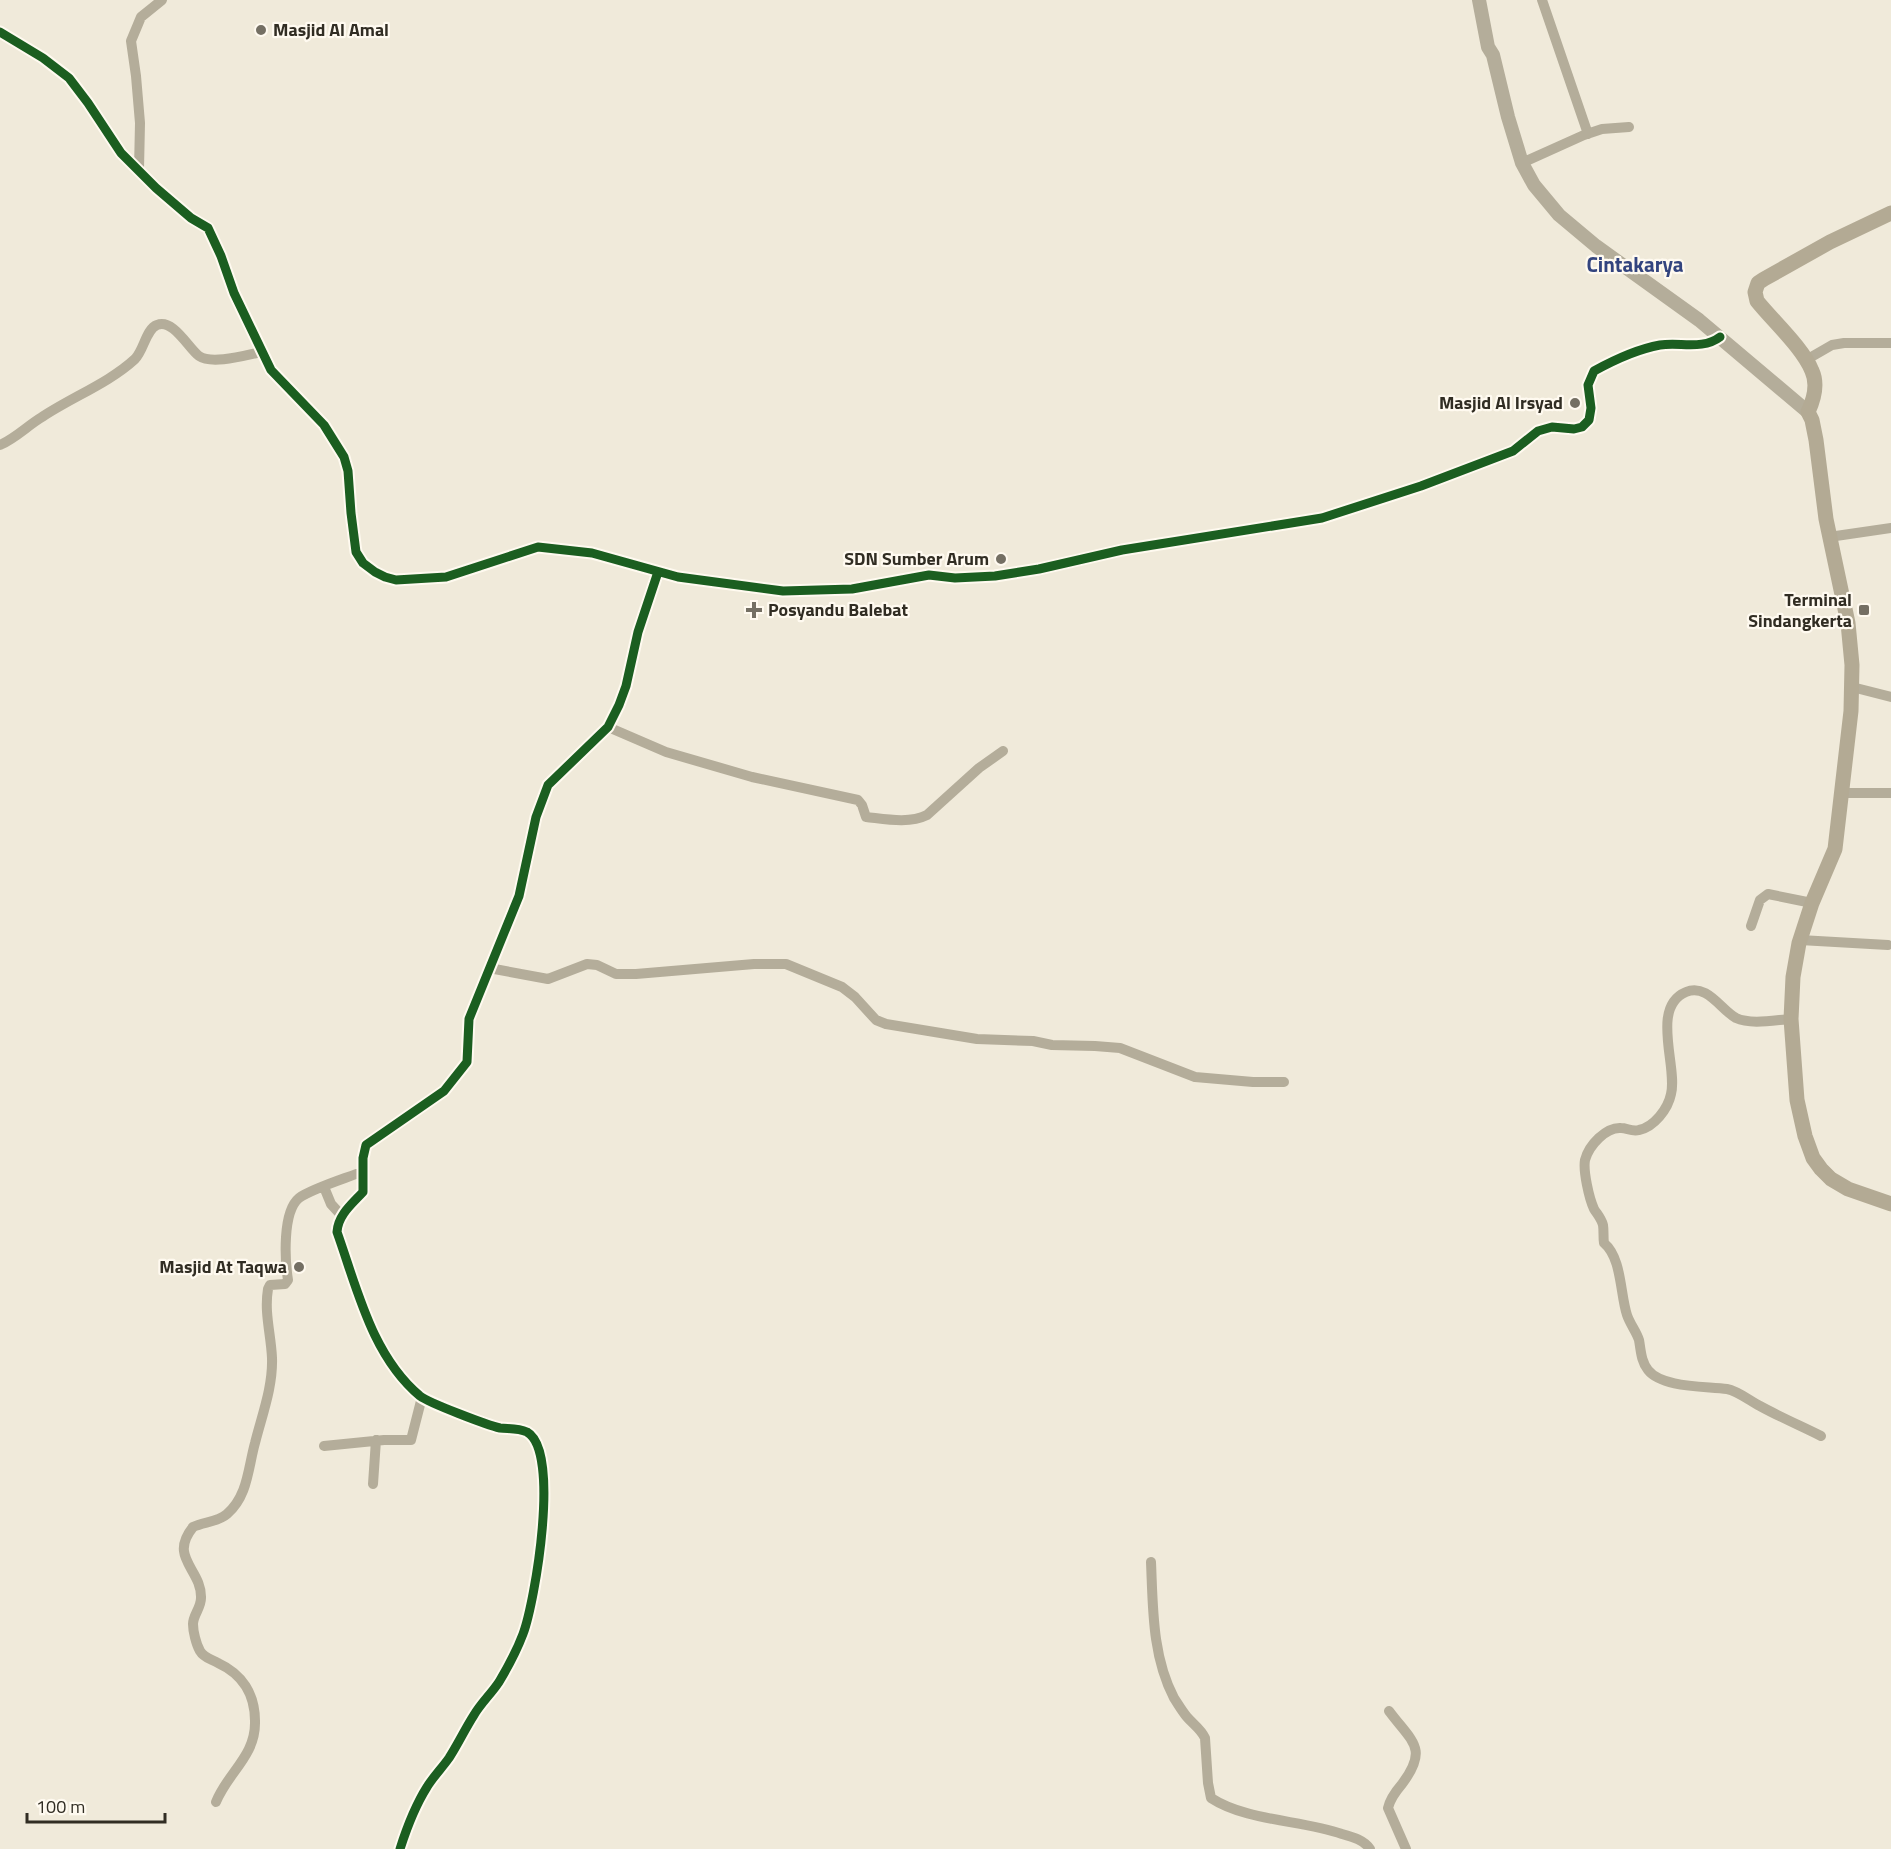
<svg xmlns="http://www.w3.org/2000/svg" width="1891" height="1849" font-family="'Titillium Web',sans-serif">
<rect width="100%" height="100%" fill="#f0eada"/>
<g fill="none" stroke-linecap="round" stroke-linejoin="round">
<path stroke="#b4ad9a" stroke-width="10" d="M1542 0 1588 134
M0 32 43 58 69 78 88 103 121 153 156 188 191 218 208 228 221 256 234 293 271 370 324 425 344 457 348 471 351 513 356 552 363 563 375 572 385 577 396 580 446 577 538 547 592 553 678 577 783 591 852 589 929 575 955 578 995 576 1039 569 1122 550 1322 518 1421 486 1513 451 1538 431 1552 427 1574 429 1582 427 1589 420 1591 408 1588 385 1594 371C1614 360 1638 349 1660 345 1680 342 1703 350 1720 337
M1522 163 1584 135 1602 129 1629 127
M139 169 140 123 136 76 131 41 141 17 162 0
M1806 360 1832 345 1844 343H1891
M0 445C16 438 27 426 42 417 72 397 109 383 135 359 144 350 146 329 157 325 173 318 189 349 199 356 212 365 246 355 261 352
M1829 537 1891 528
M1852 687 1891 697
M608 727 666 752 752 777 858 800 862 805 866 817C885 819 909 824 927 815L979 768 1003 751
M1840 793H1891
M1751 926 1760 900 1768 894 1812 903
M1800 940 1888 945
M489 968 548 979 587 964 597 965 616 974H636L754 964H786L842 987 855 997 876 1020 886 1024 977 1039 1033 1041 1052 1045 1095 1046 1120 1048 1195 1077 1253 1082H1284
M1791 1019C1775 1020 1751 1025 1736 1018 1721 1010 1707 983 1686 992 1650 1007 1678 1067 1671 1094 1668 1109 1654 1127 1639 1130 1632 1132 1627 1128 1621 1128 1606 1127 1589 1145 1585 1160 1583 1171 1589 1198 1594 1209 1597 1214 1601 1218 1603 1225 1604 1231 1603 1237 1604 1243 1622 1258 1620 1294 1627 1315 1630 1324 1636 1331 1639 1340 1641 1351 1641 1361 1648 1370 1662 1388 1706 1386 1727 1389 1738 1391 1750 1401 1760 1406 1780 1417 1801 1426 1821 1436
M324 1187 331 1204 342 1216
M324 1446 384 1440H411L422 1397
M373 1484 376 1440
M1151 1562C1153 1607 1152 1656 1174 1698 1178 1704 1182 1711 1187 1717 1193 1724 1201 1729 1205 1738L1208 1783 1211 1798C1246 1821 1302 1820 1342 1834 1353 1837 1364 1840 1370 1849
M1389 1711C1412 1742 1429 1748 1402 1784 1396 1791 1390 1799 1388 1808L1406 1849
M216 1802C228 1772 256 1756 255 1721 255 1694 242 1674 218 1663 211 1659 204 1658 200 1651 196 1644 193 1631 193 1624 193 1615 201 1608 201 1598 202 1569 168 1558 193 1527 203 1522 218 1522 227 1514 248 1496 248 1468 255 1443 262 1415 273 1387 272 1358 271 1334 264 1313 268 1289L270 1285 285 1284 288 1280C285 1261 282 1212 299 1198 313 1188 347 1178 364 1171
M400 1849C407 1827 415 1806 427 1787 433 1777 442 1768 449 1758 458 1744 465 1729 474 1715 481 1703 491 1694 499 1682 508 1667 517 1650 523 1634 535 1602 561 1451 527 1432 518 1428 509 1429 500 1428 487 1425 429 1403 420 1396 372 1356 357 1288 337 1232 338 1215 352 1204 363 1192V1158L366 1145 444 1091 467 1062 469 1019 519 896 536 817 548 785 608 727 619 705 626 686 638 632 658 572"/>
<path stroke="#b4ad9a" stroke-width="14" d="M1479 0 1488 47 1493 55 1508 117 1522 163 1534 185 1559 215 1596 246 1699 320 1808 412"/>
<path stroke="#b3aa94" stroke-width="15" d="M1891 213 1830 242 1764 279 1758 283 1755 292 1757 301C1773 321 1803 348 1812 371 1818 384 1814 399 1808 412L1812 420 1816 440 1826 519 1848 623 1852 665 1851 711 1835 849 1812 903 1799 943 1793 977 1791 1019 1797 1100 1805 1136 1813 1158 1821 1169 1831 1179 1848 1189 1891 1204"/>
<g stroke="#fffaf0" stroke-width="13">
<path id="cycleway" d="M0 32 43 58 69 78 88 103 121 153 156 188 191 218 208 228 221 256 234 293 271 370 324 425 344 457 348 471 351 513 356 552 363 563 375 572 385 577 396 580 446 577 538 547 592 553 678 577 783 591 852 589 929 575 955 578 995 576 1039 569 1122 550 1322 518 1421 486 1513 451 1538 431 1552 427 1574 429 1582 427 1589 420 1591 408 1588 385 1594 371C1614 360 1638 349 1660 345 1680 342 1703 350 1720 337
M400 1849C407 1827 415 1806 427 1787 433 1777 442 1768 449 1758 458 1744 465 1729 474 1715 481 1703 491 1694 499 1682 508 1667 517 1650 523 1634 535 1602 561 1451 527 1432 518 1428 509 1429 500 1428 487 1425 429 1403 420 1396 372 1356 357 1288 337 1232 338 1215 352 1204 363 1192V1158L366 1145 444 1091 467 1062 469 1019 519 896 536 817 548 785 608 727 619 705 626 686 638 632 658 572"/>
</g>
<use href="#cycleway" stroke="#1b5e20" stroke-width="9"/>
</g>
<g fill="#746f63" stroke="#fffaf0" stroke-width="2">
<circle cx="261" cy="30" r="6"/>
<circle cx="1575" cy="403" r="6"/>
<circle cx="1001" cy="559" r="6"/>
<path d="M751 601h6v6h6v6h-6v6h-6v-6h-6v-6h6z"/>
<rect x="1858" y="604" width="12" height="12" rx="3"/>
<circle cx="299" cy="1267" r="6"/>
</g>
<g text-anchor="middle" stroke-width="4.5" stroke-linejoin="round" paint-order="stroke">
<g font-size="18" font-weight="bold" fill="#312d23" stroke="#fffaf0" text-anchor="end">
<text x="273" y="36" text-anchor="start">Masjid Al Amal</text>
<text x="1563" y="409">Masjid Al Irsyad</text>
<text x="989" y="565">SDN Sumber Arum</text>
<text x="1852" y="606">Terminal<tspan x="1852" dy="21">Sindangkerta</tspan></text>
<text x="768" y="616" text-anchor="start">Posyandu Balebat</text>
<text x="287" y="1273">Masjid At Taqwa</text>
</g>
<g font-size="21" font-weight="bold" fill="#33447e" stroke="#fffaf0">
<text x="1635" y="272">Cintakarya</text>
</g>
</g>
<path d="M27 1813v9h138v-9" fill="none" stroke="#312d23" stroke-width="3"/>
<text x="36" y="1813" font-size="18" fill="#312d23" stroke="#fffaf0" stroke-width="4.5" paint-order="stroke">100 m</text>
</svg>
